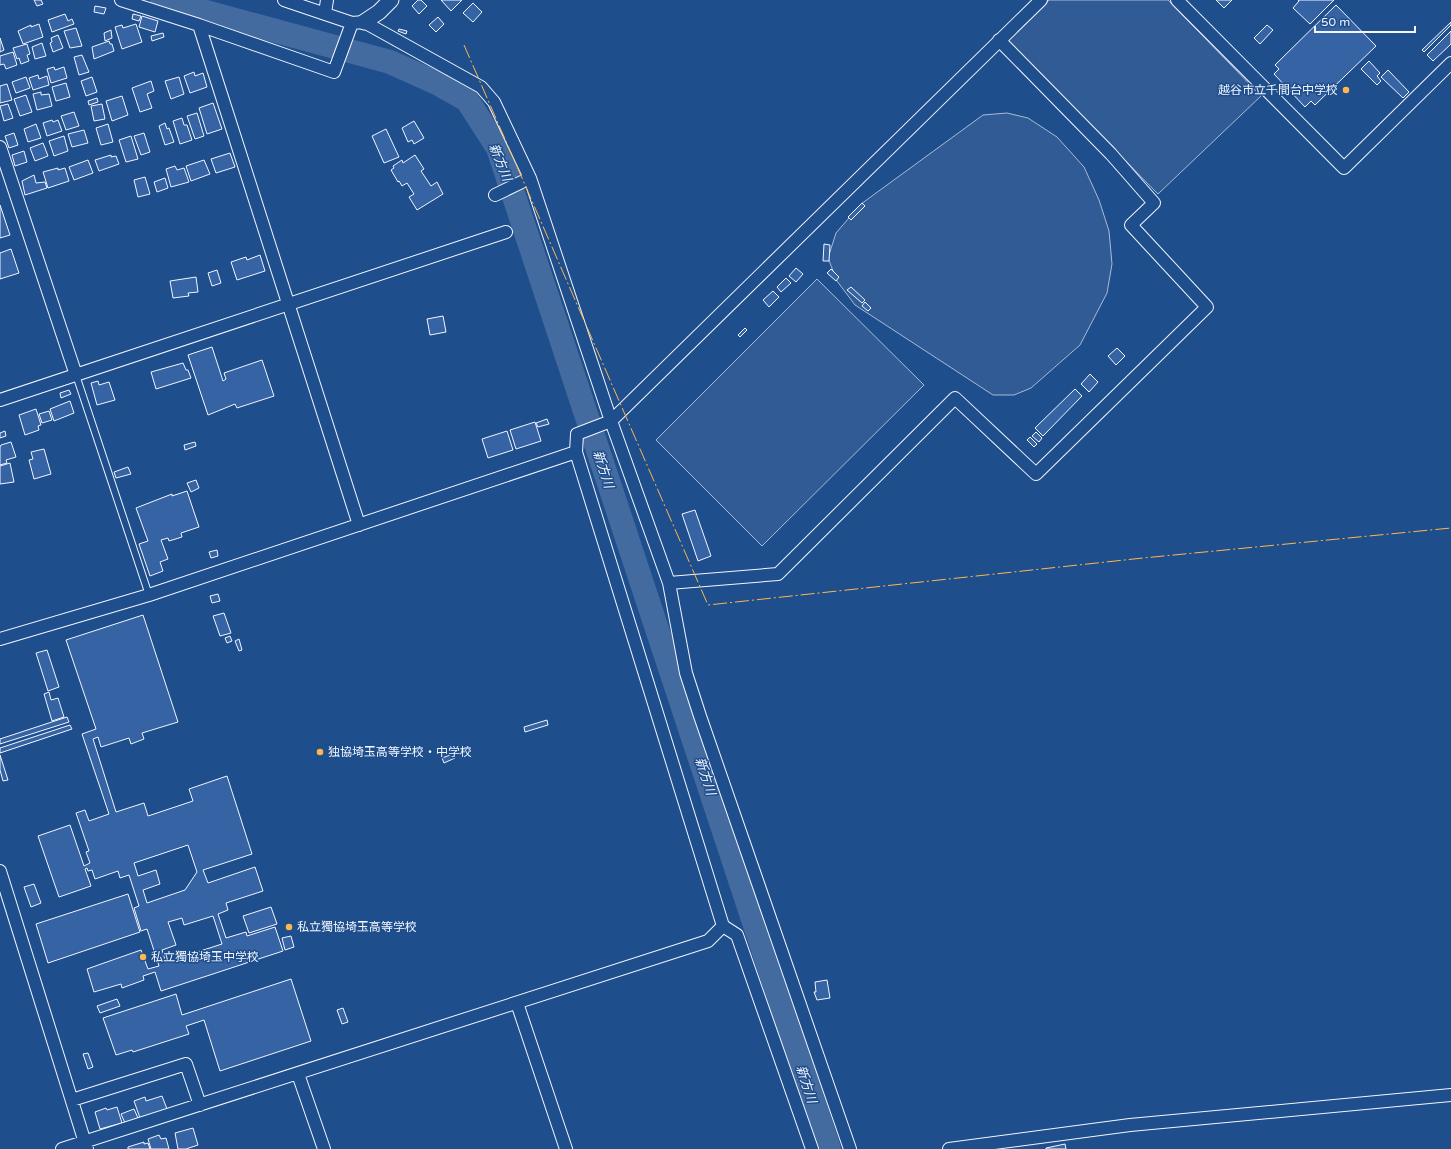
<svg xmlns="http://www.w3.org/2000/svg" width="1451" height="1149" font-family="'Varela Round','Noto Sans JP',sans-serif">
<rect width="100%" height="100%" fill="#1f4e8c"/>
<path fill="#305b95" stroke="#a8bbd7" d="M1049 0H1168L1261 96 1158 194 1008 41Z
M1007 113 1028 118 1057 137 1084 167 1099 200 1109 231 1112 264 1107 293 1080 345 1031 388 1014 395H993L855 305 837 281 828 258 836 233 861 204 983 115Z
M817 279 924 385 762 546 656 440Z"/>
<g fill="none" stroke-linecap="round" stroke-linejoin="round">
<path stroke="#446ba0" stroke-width="24" d="M162 0 390 62 437 83 467 100 498 148 829 1149"/>
</g>
<path fill="#3563a3" stroke="#f2f6ff" fill-rule="evenodd" d="M34 0H41L43 4 37 6Z
M418 0H421L427 6 419 14 412 6Z
M441 0H462L451 11Z
M1216 0H1232L1224 8Z
M1298 0H1334L1310 24 1293 8 1299 1Z
M473 3 482 12 473 22 463 13Z
M1336 5 1376 46 1315 105 1311 101 1305 107 1274 74 1279 69 1275 65Z
M95 6 106 8 104 14 94 12Z
M65 14 68 21 72 19 74 24 52 32 48 20Z
M133 14 141 16 139 21 132 19Z
M142 16 158 21 155 32 139 27Z
M438 17 444 24 436 32 429 25Z
M1451 22V25L1424 52 1422 50Z
M39 24 43 37 23 44 18 31 31 25V27Z
M136 24 142 42 122 49 115 27 122 25 123 28Z
M1267 25 1273 30 1260 44 1254 38Z
M76 28 82 46 70 48 64 31Z
M399 29 407 31 406 34 398 31Z
M111 30 112 38 105 41 104 33Z
M1451 31V44L1433 61 1427 55Z
M163 33 164 37 152 41 151 36Z
M58 35 63 48 53 52 50 43 52 42 51 38Z
M0 38 4 50 0 52Z
M109 41 110 44H112L114 51 94 59 92 47Z
M42 43 46 56 35 59 32 47Z
M27 44 30 54 27 55 29 61 21 64 19 58 17 59 13 48Z
M13 52 17 65 6 69 4 64 0 65V56Z
M82 55 89 72 79 75 74 57Z
M1369 61 1380 73 1377 76 1381 81 1377 85 1361 69Z
M54 67 55 70 64 67 67 78 51 83 47 69Z
M1388 70 1409 92 1403 98 1381 77Z
M194 72 195 76 203 73 207 87 190 93 184 76Z
M38 75 39 79 47 76 49 85 33 90 29 78Z
M26 77 30 88 16 93 12 82Z
M92 77 97 92 86 96 81 81Z
M179 77 184 94 171 99 165 81Z
M151 81 154 91 147 94 152 108 140 112 132 88Z
M66 83 70 97 56 101 52 87Z
M7 84 12 100 0 103V86Z
M41 92V95L49 94 52 106 37 110 33 94Z
M26 95 32 112 20 116 14 99Z
M122 96 128 115 112 121 106 101Z
M97 98 98 102 89 105 88 101Z
M213 103 222 129 207 134 199 108Z
M8 104 13 118 4 121 0 106Z
M102 104 105 119 94 121 91 106Z
M74 112 79 126 66 130 61 116Z
M197 113 204 136 195 139 187 116Z
M182 118 184 125H187L192 140 180 144 173 121Z
M52 120 53 122 58 120 62 131 47 136 43 123Z
M414 121 424 138 414 144 412 140 408 142 402 128Z
M165 123 167 129 169 128 174 142 165 145 159 126Z
M36 124 41 138 28 142 24 129Z
M108 124 113 142 101 145 96 128Z
M386 129 399 157 384 163 372 136Z
M84 130 88 143 72 147 68 134Z
M14 133 18 145 9 148 5 136Z
M144 133 150 152 141 155 134 136Z
M64 136 68 151 54 156 49 141Z
M131 136 138 159 126 162 119 140Z
M43 143 48 156 35 161 30 148Z
M24 151 27 162 15 166 12 155Z
M230 153 235 167 216 173 211 159Z
M111 155V157L116 156 119 164 99 171 95 160Z
M415 155 424 169 421 171 431 186 437 182 443 194 417 210 409 197 414 194 407 183 402 186 399 181 398 182 391 170 394 168 393 166 402 160 403 163Z
M88 160 93 173 74 180 69 167Z
M204 160 210 174 191 181 186 166Z
M175 166 177 170 184 168 189 182 171 187 166 169Z
M58 168V170L65 168 69 181 48 188 43 172Z
M34 175 36 183 45 182 47 188 25 195 22 181Z
M145 177 150 194 138 197 134 180Z
M165 178 168 188 157 192 154 182Z
M862 203 865 206 851 220 848 217Z
M0 205 10 235 0 238Z
M824 244 830 245 829 261H823Z
M11 249 19 273 0 279V253Z
M260 255 265 271 237 280 231 262 246 257 247 260Z
M796 268 803 274 796 282 789 276Z
M831 269 839 277 836 281 827 273Z
M217 270 221 283 212 286 208 273Z
M196 277 198 292 188 293 189 296 173 298 170 281Z
M786 278 791 283 781 292 777 287Z
M851 287 865 300 862 303 847 290Z
M773 291 779 297 769 307 763 300Z
M865 302 871 308 868 311 862 306Z
M443 316 446 332 430 335 427 319Z
M745 328 747 330 740 337 738 335Z
M212 347 223 381 226 379 224 373 262 360 274 396 237 408 235 404 208 415 188 355Z
M1117 348 1125 356 1116 365 1108 356Z
M183 363 186 370H188L191 378 156 389 151 372Z
M1090 374 1098 382 1089 392 1081 384Z
M98 381 99 385 109 382 115 400 97 405 91 383Z
M1075 389 1082 396 1043 436 1035 428Z
M69 390 71 394 61 398 60 393Z
M70 401 74 413 54 421 50 409Z
M36 409 41 425 38 426 39 430 25 435 19 415Z
M49 411 52 420 42 423 39 414Z
M547 419 549 424 538 427 536 423Z
M535 422 541 441 516 449 510 430Z
M5 431 6 436 0 438V433Z
M507 431 513 450 488 458 482 439Z
M1036 432 1042 438 1039 442 1032 436Z
M1030 437 1037 444 1034 447 1027 440Z
M11 442 16 457 6 460 7 463 0 465V447L1 445Z
M195 442 196 446 185 450 184 445Z
M44 449 51 474 34 479 29 460 33 459 31 452Z
M10 463 14 482 0 484V466Z
M128 467 131 474 116 478 114 472Z
M196 480 199 488 191 492 187 483Z
M187 491 199 527 181 533 182 537 169 541 168 538 161 540 168 559 160 562 163 571 150 576 139 544 148 541 136 508 172 494V496Z
M695 510 711 556 698 561 682 514Z
M217 550 218 556 211 558 209 552Z
M218 594 220 601 212 603 210 596Z
M224 613 231 633 220 636 213 616Z
M143 615 178 722 142 733 144 739 131 744 129 738 101 747 98 737 93 739 116 812 144 803 148 816 193 801 189 789 227 776 252 854 203 870 208 883 255 867 263 891 226 903 228 910 218 914 226 938 246 932 247 936 275 927 283 951 161 991 155 972 143 976 144 980 122 988 121 984 94 992 87 969 141 950 148 969 159 966 147 929 141 931 134 908 139 906 129 875 120 878 118 871 95 879 92 870 88 871 87 868 85 869 91 886 59 897 38 836 70 825 84 866 90 863 86 852 89 851 76 813 85 810 89 821 109 814 82 734 96 729 66 640ZM188 845 197 872 185 890 147 903 143 890 160 884 156 870 138 876 134 863ZM213 916 222 944 166 962 162 950 176 945 168 922 182 918 184 925Z
M230 636 232 641 227 643 225 638Z
M239 639 242 650 239 651 235 641Z
M47 650 59 687 48 691 36 653Z
M49 692 51 700 58 698 64 717 52 721 44 694Z
M67 717 69 722 0 744V739Z
M547 720 548 725 525 732 524 727Z
M70 725 72 729 0 753V748Z
M453 754 455 758 444 763 442 758Z
M0 755 8 780 3 781 0 770Z
M34 884 41 903 31 907 24 887Z
M128 894 140 932 48 963 36 924Z
M271 907 277 924 249 933 243 916Z
M291 936 294 947 285 950 282 938Z
M291 979 311 1041 220 1071 204 1020 186 1026 189 1034 133 1052 132 1050 116 1055 103 1018 176 994 182 1015Z
M827 980 830 998 817 1000 814 992H816L815 982Z
M117 999 120 1006 100 1013 97 1006Z
M343 1008 348 1022 342 1024 337 1010Z
M88 1053 93 1067 88 1069 83 1054Z
M162 1096 167 1109 140 1118 134 1101 145 1097 146 1101Z
M117 1107 122 1123 100 1129 95 1112 106 1108 107 1110Z
M134 1109 138 1118 125 1123 121 1114Z
M193 1128 198 1145 186 1149H178L175 1133Z
M159 1135 161 1139 166 1138 169 1149H151L148 1139Z
M144 1142V1144L148 1143 150 1149H128V1147Z
M1065 1144 1066 1149H1046V1148Z"/>
<g fill="none" stroke-linecap="round" stroke-linejoin="round">
<g stroke="#f2f6ff" stroke-width="8">
<path id="service" d="M76 375 149 595"/>
</g>
<g stroke="#f2f6ff" stroke-width="14">
<path id="minor" d="M121 0 199 25 334 72 352 23
M284 0 352 23 364 22 481 87 494 102 530 178 611 421 669 583 686 673 700 716 850 1149
M1177 0 1344 168 1451 63
M325 13 327 0
M199 25 359 525
M0 147 76 375
M495 195 530 178
M0 400 506 232
M669 583 778 574 955 398 1036 474 1207 307 1131 225 1154 203 1111 154 999 40
M0 639 149 595 576 452
M0 871 87 1149
M517 1003 566 1149
M298 1074 324 1149
M72 1100 186 1064 200 1105
M62 1149 708 941 723 926
M812 1149 737 935 723 926 576 452 577 434 611 421 1041 0
M949 1149 1130 1125 1451 1095"/>
</g>
<g stroke="#f2f6ff" stroke-width="17">
<path id="tertiary" d="M364 22 379 12 391 0"/>
</g>
<use href="#service" stroke="#1f4e8c" stroke-width="6"/>
<use href="#minor" stroke="#1f4e8c" stroke-width="12"/>
<use href="#tertiary" stroke="#1f4e8c" stroke-width="15"/>
<path stroke="#ffb74d" stroke-width="1" stroke-dasharray="14 3 2 3" stroke-linecap="butt" d="M464 45 708 605 1143 558 1451 528"/>
</g>
<g fill="#ffb74d" stroke="#1f4e8c" stroke-width="1.5">
<circle cx="1346" cy="90" r="4"/>
<circle cx="320" cy="752" r="4"/>
<circle cx="289" cy="927" r="4"/>
<circle cx="143" cy="957" r="4"/>
</g>
<g text-anchor="middle" stroke-width="3" stroke-linejoin="round" paint-order="stroke">
<g font-size="12" fill="#f2f6ff" stroke="#1f4e8c" text-anchor="start">
<text x="1338" y="94" text-anchor="end">越谷市立千間台中学校</text>
<text x="328" y="756">独協埼玉高等学校・中学校</text>
<text x="297" y="931">私立獨協埼玉高等学校</text>
<text x="151" y="961">私立獨協埼玉中学校</text>
</g>
<g font-size="13" font-style="italic" fill="#f2f6ff" stroke="#1f4e8c">
<text transform="translate(501 162) rotate(68)" y="5">新方川</text>
<text transform="translate(604 469) rotate(72)" y="5">新方川</text>
<text transform="translate(706 776) rotate(72)" y="5">新方川</text>
<text transform="translate(807 1084) rotate(72)" y="5">新方川</text>
</g>
</g>
<path d="M1315 26v6h100v-6" fill="none" stroke="#f2f6ff" stroke-width="2"/>
<text x="1321" y="26" font-size="12" fill="#f2f6ff" stroke="#1f4e8c" stroke-width="3" paint-order="stroke">50 m</text>
</svg>
